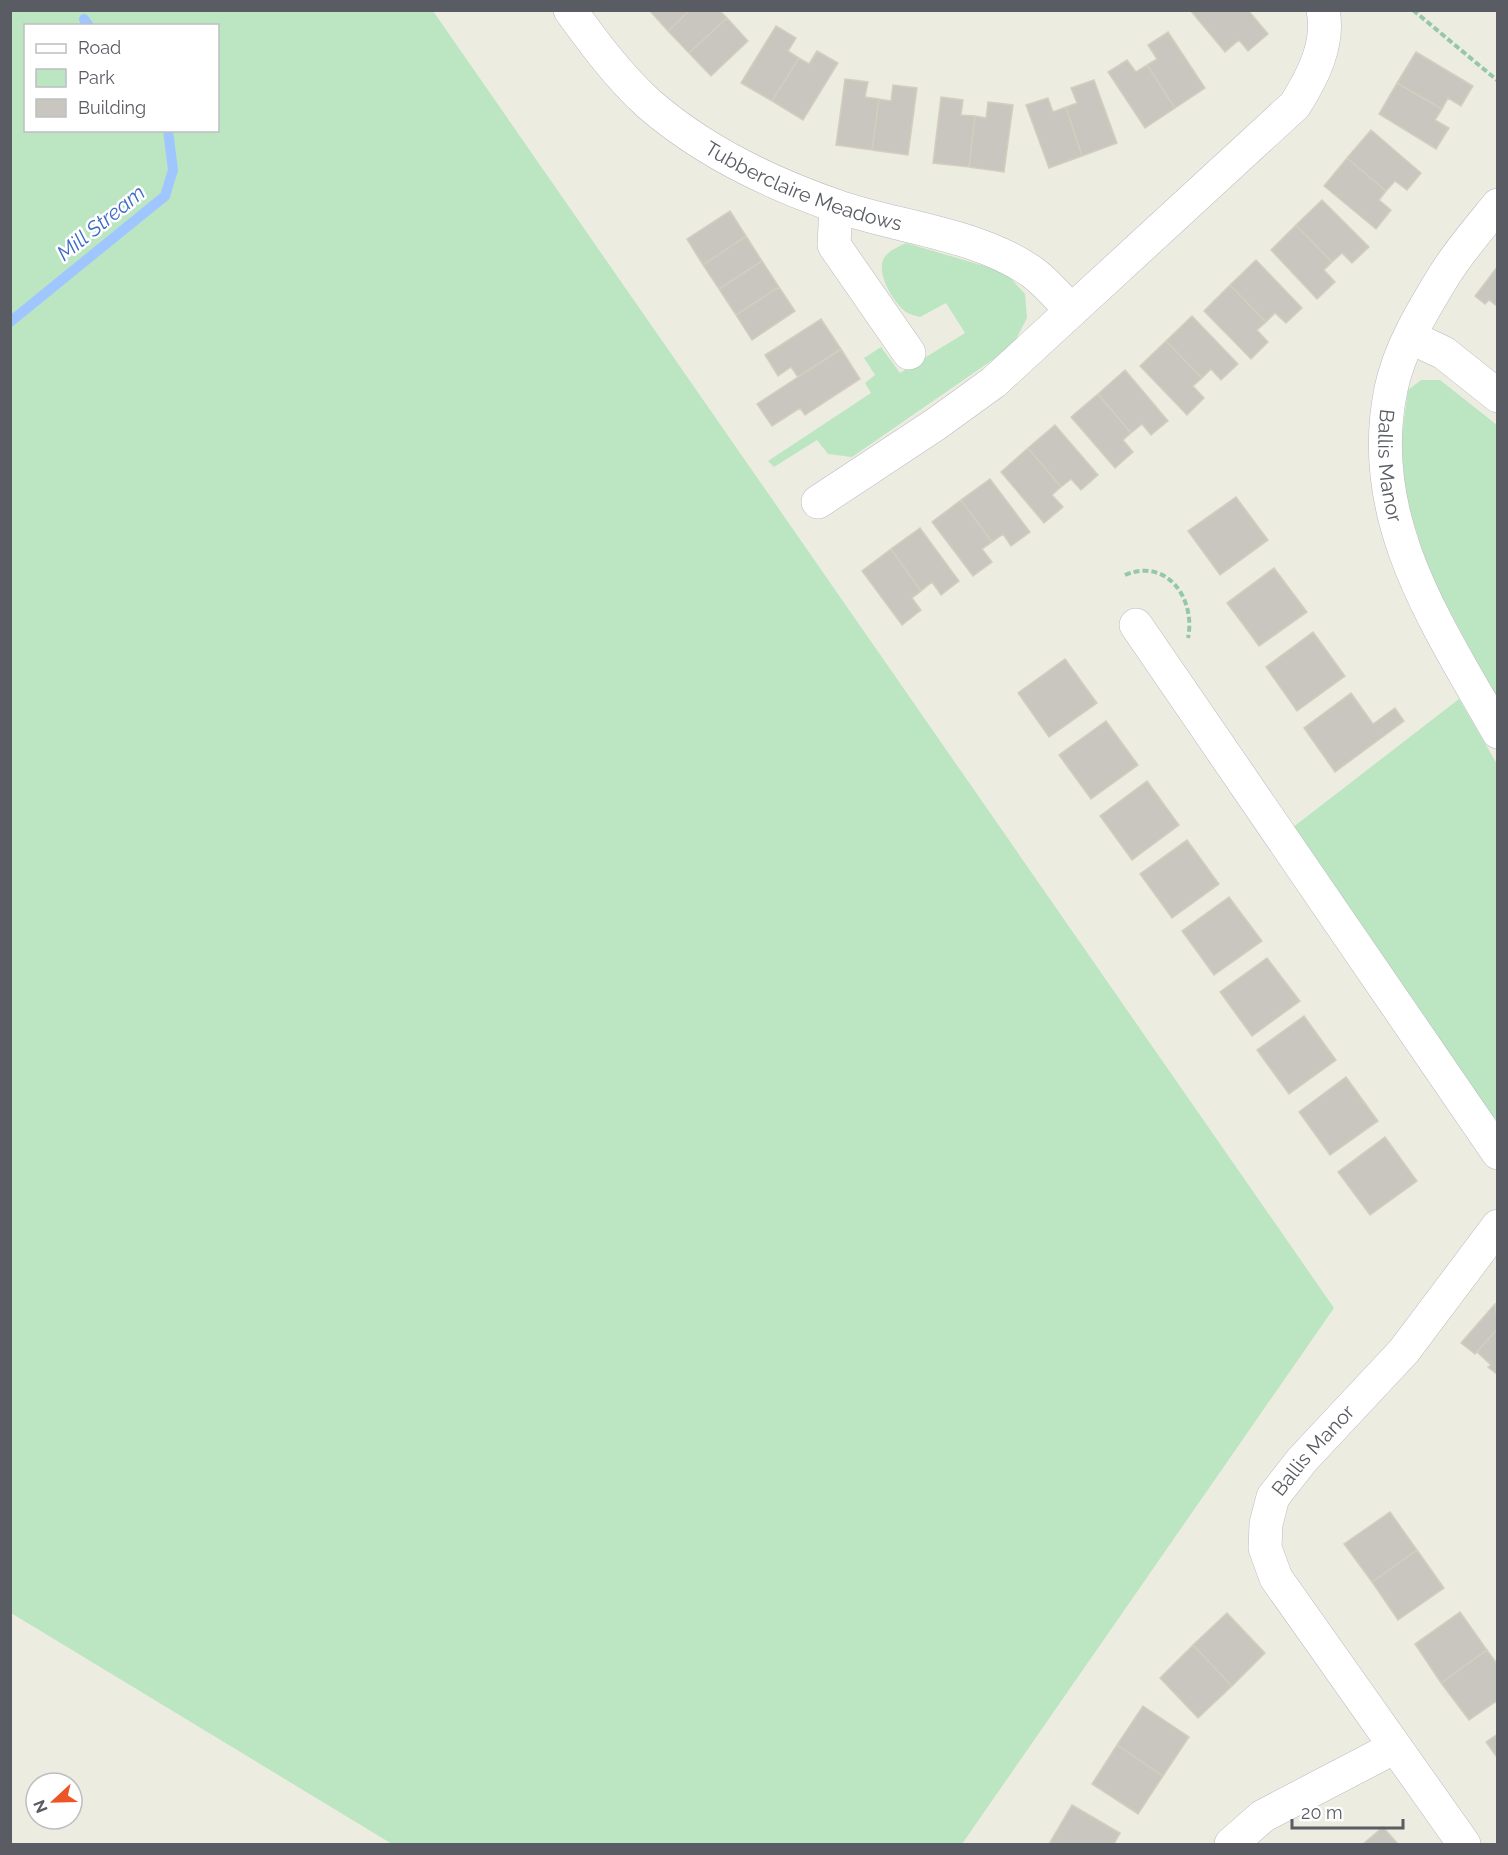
<svg xmlns="http://www.w3.org/2000/svg" width="1508" height="1855" font-family="Raleway,sans-serif">
<rect width="100%" height="100%" fill="#edece1"/>
<path fill="#bce6c2" fill-rule="evenodd" d="M10 11H433L1334 1308 962 1844H392L11 1613ZM26 26H218V130H26Z
M906 243 1005 272 1025 294 1027 318 1015 341 1001 354 852 457 828 454 817 440 774 467 768 461 871 393 865 383 875 375 864 358 881 347 900 373 965 333 946 303 920 317C916 316 909 314 906 312 894 303 877 276 883 260 887 251 898 247 906 243Z
M1421 380H1440L1497 425V700L1430 574 1401 483 1402 435 1408 390Z
M1459 699 1497 764V1118H1491L1292 828Z"/>
<g fill="none" stroke-linecap="round" stroke-linejoin="round">
<path stroke="#9fc6ff" stroke-width="10" d="M84 19 89 26
M10 322 165 196 173 170 168 130"/>
</g>
<path fill="#c8c6be" stroke="#d2cfbf" stroke-width="1.5" d="M649 10H690L668 31Z
M690 10H719L727 18 689 53 668 31Z
M1190 10H1248L1268 34 1248 51 1239 40 1225 52Z
M727 18 748 41 711 76 689 53Z
M776 26 796 38 788 51 799 58 772 101 741 83Z
M1168 32 1205 88 1175 108 1147 65 1157 59 1148 45Z
M817 51 838 63 803 120 772 101 799 58 809 64Z
M1416 52 1473 86 1461 106 1448 98 1442 109 1397 83Z
M1127 60 1136 72 1147 65 1175 108 1145 128 1108 72Z
M845 79 868 82 865 97 879 99 872 150 836 145Z
M1094 80 1117 143 1082 156 1066 107 1077 103 1071 88Z
M1397 83 1442 109 1435 120 1449 128 1436 149 1379 114Z
M893 85 917 88 908 155 872 150 879 99 891 101Z
M941 97 963 100 961 115 975 116 969 167 933 163Z
M1048 98 1053 112 1066 107 1082 156 1049 168 1026 105Z
M988 102 1013 105 1004 172 969 167 975 116 986 118Z
M1371 130 1421 173 1407 190 1395 181 1386 191 1347 158Z
M1347 158 1386 191 1379 200 1391 210 1376 229 1324 186Z
M1322 200 1369 247 1352 263 1342 253 1332 262 1296 225Z
M730 211 746 236 703 265 687 239Z
M1296 225 1332 262 1324 270 1335 282 1317 299 1271 250Z
M746 236 762 261 719 289 703 265Z
M1256 260 1302 308 1286 323 1275 313 1266 322 1230 285Z
M762 261 779 287 736 315 719 289Z
M1498 266V307L1489 300 1485 304 1475 296Z
M1230 285 1266 322 1257 330 1268 342 1251 359 1204 311Z
M779 287 795 311 752 340 736 315Z
M1192 316 1238 364 1221 380 1211 369 1202 378 1166 341Z
M821 319 841 349 798 377 791 367 778 376 765 355Z
M1166 341 1202 378 1193 386 1204 398 1187 415 1140 366Z
M841 349 860 379 805 415 800 408 772 426 757 404Z
M1125 370 1168 421 1151 435 1142 424 1131 433 1098 394Z
M1098 394 1131 433 1123 440 1133 452 1115 468 1071 417Z
M1055 425 1098 475 1081 490 1071 479 1061 487 1028 448Z
M1028 448 1061 487 1052 495 1063 507 1044 523 1001 472Z
M990 479 1030 532 1011 546 1003 534 992 542 961 500Z
M1236 497 1268 540 1220 575 1188 531Z
M961 500 992 542 982 549 992 562 973 576 932 522Z
M920 528 959 581 941 595 932 582 921 591 891 549Z
M891 549 921 591 912 598 921 610 902 625 862 571Z
M1274 568 1307 612 1259 646 1227 603Z
M1313 632 1345 676 1297 711 1266 667Z
M1065 659 1097 703 1049 737 1018 693Z
M1351 693 1373 724 1395 708 1404 721 1335 772 1304 728Z
M1106 721 1138 765 1091 799 1059 755Z
M1147 781 1179 825 1132 860 1100 816Z
M1187 840 1219 884 1172 918 1140 874Z
M1229 897 1262 941 1214 975 1182 931Z
M1267 958 1300 1001 1252 1036 1220 992Z
M1304 1016 1336 1060 1289 1094 1257 1050Z
M1346 1077 1378 1121 1330 1155 1299 1112Z
M1385 1137 1417 1181 1370 1215 1338 1172Z
M1495 1304 1498 1328 1475 1354 1461 1343Z
M1498 1328V1375L1488 1367 1491 1365 1477 1352Z
M1390 1512 1417 1550 1372 1582 1344 1544Z
M1417 1550 1444 1588 1398 1620 1372 1582Z
M1460 1612 1487 1650 1441 1683 1415 1644Z
M1227 1613 1265 1653 1232 1686 1193 1645Z
M1193 1645 1232 1686 1198 1718 1160 1678Z
M1487 1650 1498 1665V1700L1469 1720 1441 1683Z
M1143 1706 1189 1737 1163 1776 1117 1745Z
M1498 1734V1759L1486 1742Z
M1117 1745 1163 1776 1138 1814 1092 1784Z
M1072 1805 1120 1833 1114 1844H1049Z
M1383 1827 1398 1844H1363Z"/>
<g fill="none" stroke-linecap="round" stroke-linejoin="round">
<g stroke="#b9bac0" stroke-width="34">
<g id="minor">
<path id="s1" d="M570 10C594 43 619 77 649 104 703 151 772 184 839 207 901 228 978 234 1032 272 1046 282 1058 297 1071 310"/>
<path id="s2" d="M1498 205C1480 227 1460 250 1445 274 1424 308 1399 349 1391 389 1364 519 1437 624 1498 732"/>
<path d="M836 206 834 245 909 353"/>
<path d="M1410 337 1444 353 1498 396"/>
<path d="M818 502 936 424 994 382 1295 105C1312 78 1330 44 1323 10"/>
<path d="M1136 625 1498 1153"/>
<path d="M1231 1844 1263 1816 1395 1747"/>
<path id="s3" d="M1464 1844 1276 1578 1265 1548 1266 1524 1273 1497 1302 1460 1404 1351 1498 1226"/>
</g>
</g>
<path stroke="#95c7ab" stroke-width="4" stroke-dasharray="6 3" stroke-linecap="butt" d="M1413 10 1498 81
M1125 575C1167 557 1196 599 1188 638"/>
<use href="#minor" stroke="#fff" stroke-width="33"/>
</g>
<g text-anchor="middle" stroke-width="5" stroke-linejoin="round" paint-order="stroke">
<g font-size="20" fill="#595c62" stroke="#fff">
<text dy="7" stroke="none"><textPath href="#s1" startOffset="300">Tubberclaire Meadows</textPath></text>
<text dy="7" stroke="none"><textPath href="#s2" startOffset="292">Ballis Manor</textPath></text>
<text dy="7" stroke="none"><textPath href="#s3" startOffset="471">Ballis Manor</textPath></text>
</g>
<g font-size="21" font-style="italic" fill="#3e6bc6" stroke="#fff">
<text transform="translate(101 223) rotate(-39)" y="7">Mill Stream</text>
</g>
</g>
<rect width="1508" height="1855" fill="none" stroke="#595c62" stroke-width="24"/>
<rect x="24" y="24" width="195" height="108" fill="#ffffff" stroke="#bdbec0" stroke-width="1.5"/>
<rect x="36" y="44" width="30" height="9" fill="#ffffff" stroke="#bdbec0" stroke-width="1.5"/>
<text x="78" y="54" font-size="18" fill="#595c62">Road</text>
<rect x="36" y="69" width="30" height="18" fill="#bce6c2" stroke="#bdbec0" stroke-width="1.5"/>
<text x="78" y="84" font-size="18" fill="#595c62">Park</text>
<rect x="36" y="99" width="30" height="18" fill="#c8c6be" stroke="#bdbec0" stroke-width="1.5"/>
<text x="78" y="114" font-size="18" fill="#595c62">Building</text>
<g transform="translate(54 1801) rotate(248)"><circle r="28" fill="#ffffff" stroke="#bdbec0" stroke-width="1.5"/>
<path d="M0-4.5L10 22L0 15L-10 22Z" fill="#ee5526"/>
<text y="-9" font-size="16" font-weight="bold" text-anchor="middle" fill="#595c62">N</text>
</g>
<path d="M1292 1819v9h111v-9" fill="none" stroke="#595c62" stroke-width="3"/>
<text x="1301" y="1819" font-size="18" fill="#595c62" stroke="#ffffff" stroke-width="4.5" paint-order="stroke">20 m</text>
</svg>
